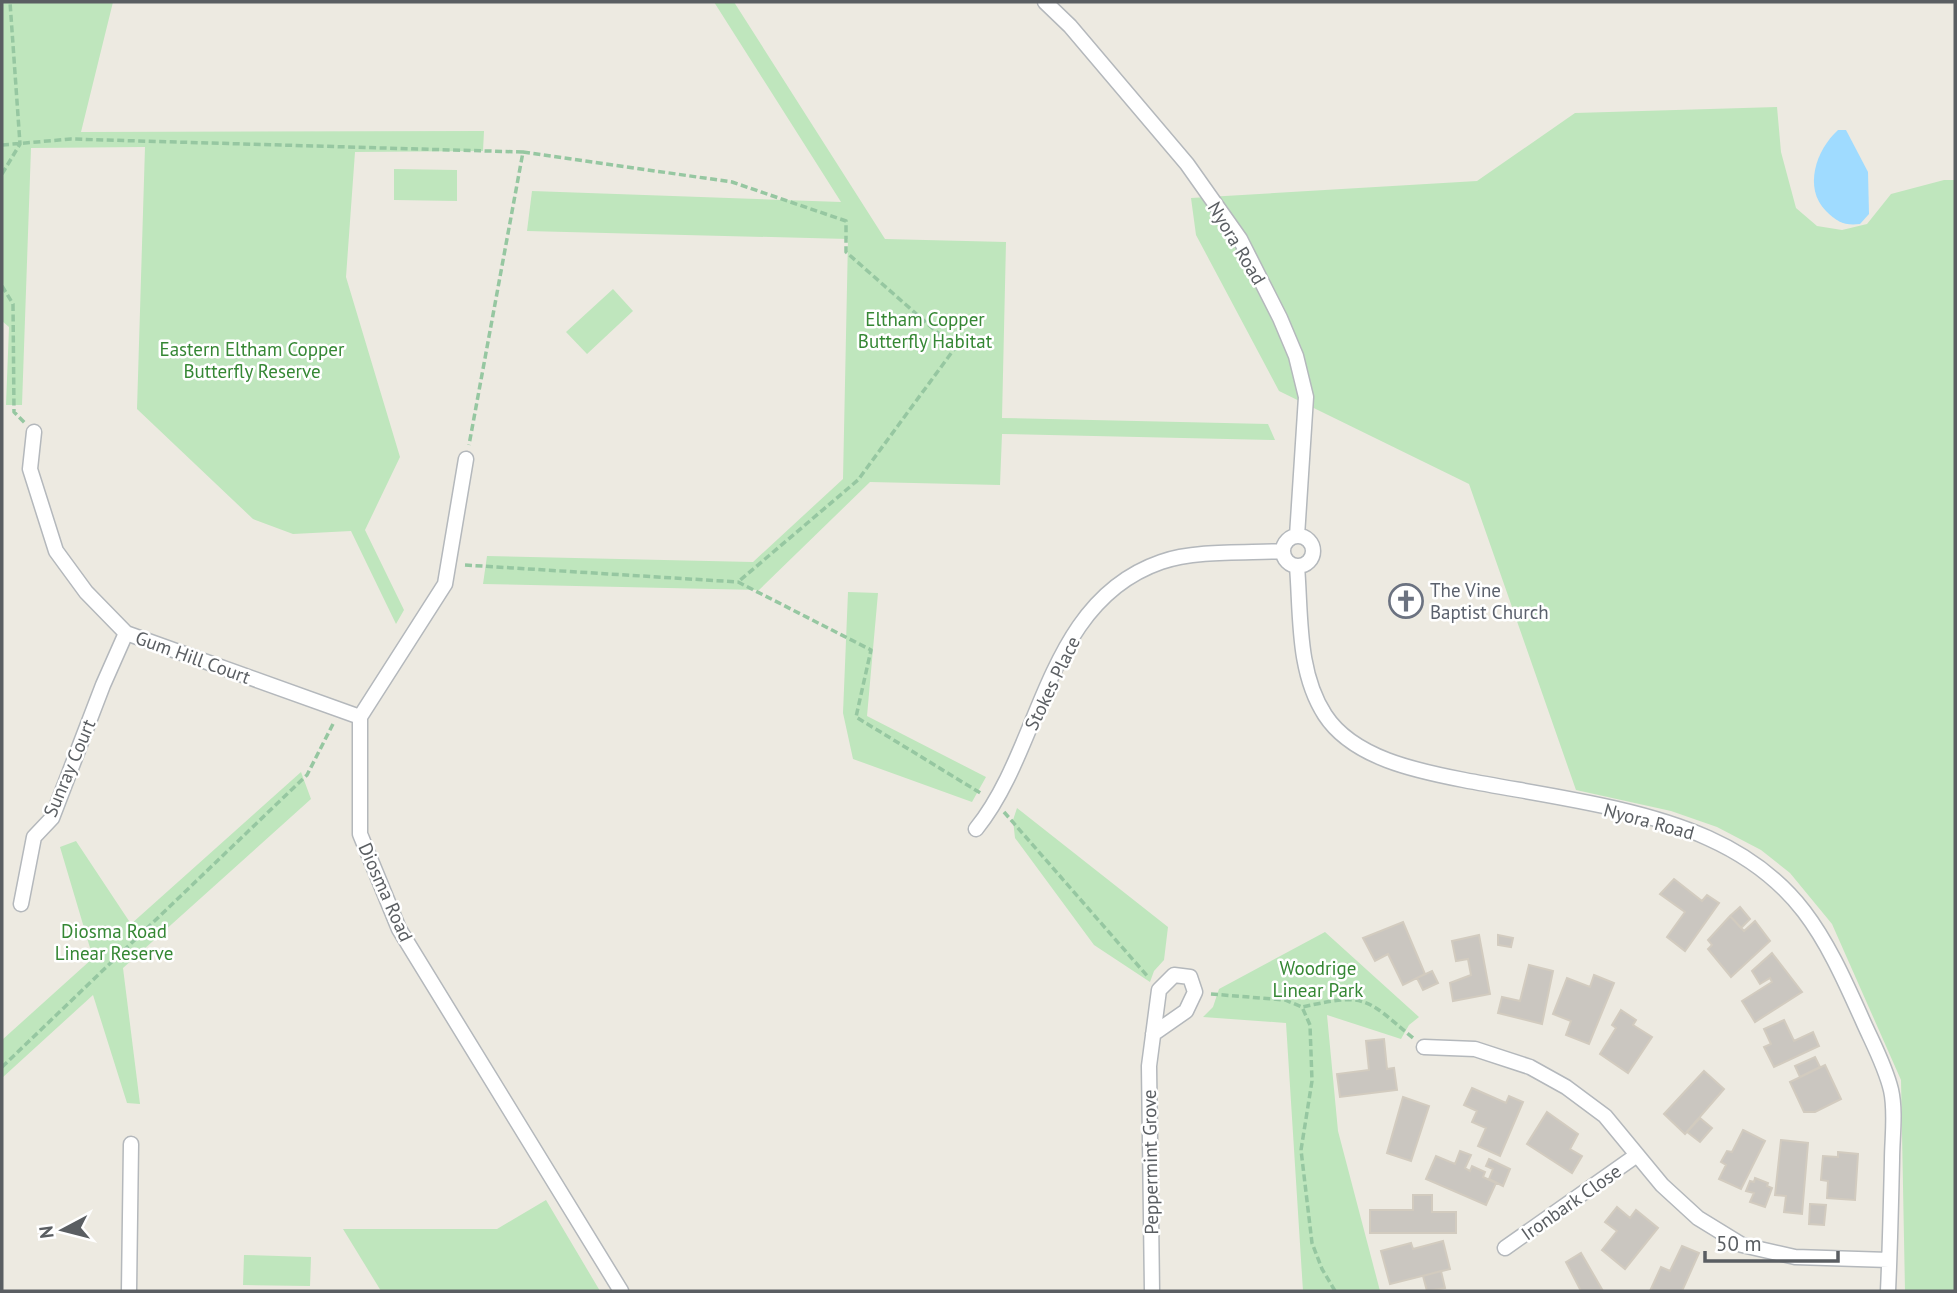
<svg xmlns="http://www.w3.org/2000/svg" width="1957" height="1293" font-family="'PT Sans',sans-serif">
<rect width="100%" height="100%" fill="#edeae1"/>
<path fill="#bfe6bd" d="M2 2H113L81 132 484 131 483 151 355 152 346 277 400 457 365 530 404 610 396 624 351 531 293 534 253 519 137 409 145 147 31 148 22 405H6L9 327 2 321Z
M714 2H734L885 239 1006 242 1002 418 1268 424 1275 440 1002 434 1000 485 870 482 759 590 483 584 487 556 753 562 843 479 848 239 527 231 532 191 841 202Z
M1777 107 1781 152 1796 208 1817 226 1842 230 1867 224 1891 194 1944 180H1955V1291H1905L1901 1080 1832 924 1790 873 1761 850 1717 827 1671 811 1576 790 1469 484 1279 391 1196 235 1191 198 1477 181 1575 113Z
M394 169 457 170V201L394 200Z
M613 289 633 311 587 354 566 332Z
M848 592 878 593 867 716 986 777 972 802 853 759 843 713Z
M301 772 311 799 123 968 140 1104 127 1103 93 995 2 1078V1040L93 958 60 847 76 841 131 924Z
M1017 808 1168 927 1164 960 1154 971 1150 982 1094 945 1015 838 1013 820Z
M1325 932 1419 1017 1409 1025 1401 1039 1327 1015 1338 1131 1380 1291H1303L1286 1023 1203 1017 1213 1007 1219 989Z
M546 1200 600 1291H381L343 1229H497Z
M244 1255 311 1257 310 1286 243 1285Z"/>
<path fill="#9fdbff" d="M1838 130H1846L1868 172 1869 214 1860 224C1845 226 1837 222 1826 211 1803 188 1816 150 1838 130Z"/>
<path fill="#cac6c0" stroke="#d2cbbf" stroke-width="2" d="M1674 879 1702 901 1707 895 1719 903 1685 951 1667 937 1685 912 1660 894Z
M1740 907 1750 919 1741 928 1730 916Z
M1730 916 1744 931 1755 921 1770 941 1731 977 1708 949 1712 945 1708 940Z
M1403 922 1425 974 1403 985 1388 954 1375 961 1363 938Z
M1479 935 1490 994 1453 1001 1450 983 1471 975 1468 959 1456 961 1452 941Z
M1498 935 1513 938 1511 947 1498 945Z
M1772 953 1802 992 1755 1022 1742 1001 1772 982 1770 978 1760 984 1752 971Z
M1529 965 1553 971 1542 1024 1498 1013 1502 997 1520 1001Z
M1432 971 1438 983 1423 990 1417 978Z
M1594 975 1614 983 1589 1044 1566 1035 1571 1021 1553 1014 1567 978 1590 987Z
M1621 1010 1636 1020 1633 1025 1652 1037 1628 1073 1600 1054 1616 1028 1612 1025Z
M1784 1020 1794 1041 1813 1032 1819 1046 1774 1067 1764 1047 1771 1044 1764 1029Z
M1384 1039 1387 1069 1394 1068 1397 1090 1340 1097 1337 1074 1369 1070 1366 1041Z
M1815 1057 1820 1067 1800 1077 1795 1066Z
M1825 1065 1841 1099 1815 1112H1804L1790 1082Z
M1704 1071 1724 1089 1685 1134 1664 1114Z
M1472 1088 1506 1103 1509 1096 1523 1102 1500 1156 1478 1146 1486 1128 1472 1122 1477 1111 1464 1105Z
M1403 1097 1429 1106 1411 1161 1387 1153Z
M1547 1112 1578 1134 1570 1149 1582 1156 1572 1173 1527 1144Z
M1700 1118 1712 1128 1700 1142 1687 1132Z
M1743 1130 1765 1141 1741 1189 1719 1179 1726 1165 1721 1162 1727 1151 1732 1152Z
M1781 1140 1808 1143 1802 1214 1784 1212 1786 1196 1775 1195Z
M1460 1151 1471 1155 1465 1168 1470 1171 1472 1166 1485 1172 1483 1177 1496 1183 1486 1205 1426 1179 1436 1156 1455 1164Z
M1838 1152 1858 1154 1855 1200 1827 1198 1828 1181 1821 1180 1823 1156 1838 1157Z
M1489 1159 1510 1169 1503 1186 1489 1179 1493 1169 1486 1166Z
M1755 1178 1768 1183 1767 1186 1772 1188 1765 1207 1750 1202 1754 1193 1746 1191 1750 1181 1754 1182Z
M1413 1195H1432V1212H1456V1233H1370V1210H1413Z
M1810 1204 1826 1205 1824 1225 1809 1224Z
M1617 1207 1630 1218 1636 1210 1658 1228 1625 1269 1602 1250 1617 1231 1605 1222Z
M1443 1241 1450 1269 1390 1284 1381 1251 1411 1243 1413 1249Z
M1682 1246 1699 1253 1682 1291H1650L1661 1267 1670 1271Z
M1581 1253 1603 1291H1581L1566 1262Z
M1441 1271 1445 1288 1427 1291 1423 1276Z"/>
<g fill="none" stroke-linecap="round" stroke-linejoin="round">
<g stroke="#b4b8bc" stroke-width="17">
<path id="street" d="M1045 2 1070 26 1187 164 1240 239 1280 318 1296 356 1306 397 1297 536
M34 432 30 469 56 551 86 592 126 633 360 717
M466 459 445 584 360 717V834L399 929 621 1291
M1283 551a15 15 0 1 1 30 0a15 15 0 1 1-30 0Z
M1297 566C1301 615 1297 672 1325 715 1353 758 1417 771 1464 780 1541 795 1637 806 1708 838 1797 878 1824 934 1862 1019 1872 1042 1885 1065 1891 1090 1896 1112 1892 1138 1892 1160 1891 1204 1890 1248 1888 1291
M976 829C1043 746 1045 602 1161 562 1195 550 1247 553 1283 551
M21 904 34 837 52 818 103 685 126 633
M1424 1047 1475 1049 1530 1067 1566 1087 1605 1116 1662 1185 1698 1218 1742 1245 1795 1257 1889 1260
M1505 1248 1637 1155
M129 1291 131 1144
M1152 1291 1149 1066 1159 990 1174 975 1190 977 1195 992 1186 1011 1153 1034"/>
</g>
<path stroke="#96c7a1" stroke-width="3.5" stroke-dasharray="7 3.5" stroke-linecap="butt" d="M2 145 71 139 523 152 469 445
M523 152 732 182 846 221V252L955 348 858 480 738 582
M2 174 20 144 10 2
M2 286 13 304 14 412 25 423
M465 565 738 582 871 650 856 717 982 794
M1004 812 1149 978
M1211 994 1285 1000 1302 1007
M2 1067 307 775 334 722
M1335 1291 1322 1269 1312 1243 1301 1150 1312 1081 1310 1025 1302 1007C1367 993 1364 997 1413 1038"/>
<use href="#street" stroke="#fff" stroke-width="14"/>
</g>
<defs>
<g id="church-ring" transform="scale(1.75)"><circle r="9.5" fill="#fff" stroke="#6b7280" stroke-width="1.5"/><path d="M-1.2-6h2.4v3.5h3.3v2.4h-3.3V6h-2.4V-.1h-3.3v-2.4h3.3Z" fill="#6b7280"/></g>
</defs>
<g fill-rule="evenodd">
<use href="#church-ring" x="1406" y="601"/>
</g>
<g text-anchor="middle" stroke-width="5" stroke-linejoin="round" paint-order="stroke">
<g font-size="19" fill="#5a5e62" stroke="#fff">
<text transform="translate(1237 243) rotate(59)" y="7">Nyora Road</text>
<text transform="translate(193 657) rotate(20)" y="7">Gum Hill Court</text>
<text transform="translate(1052 683) rotate(-64)" y="7">Stokes Place</text>
<text transform="translate(69 768) rotate(-67)" y="7">Sunray Court</text>
<text transform="translate(1649 821) rotate(15)" y="7">Nyora Road</text>
<text transform="translate(386 892) rotate(66)" y="7">Diosma Road</text>
<text transform="translate(1150 1162) rotate(-91)" y="7">Peppermint Grove</text>
<text transform="translate(1571 1202) rotate(-35)" y="7">Ironbark Close</text>
</g>
<g font-size="19" fill="#358734" stroke="#fff">
<text x="925" y="326">Eltham Copper<tspan x="925" dy="22">Butterfly Habitat</tspan></text>
<text x="252" y="356">Eastern Eltham Copper<tspan x="252" dy="22">Butterfly Reserve</tspan></text>
<text x="114" y="938">Diosma Road<tspan x="114" dy="22">Linear Reserve</tspan></text>
<text x="1318" y="975">Woodrige<tspan x="1318" dy="22">Linear Park</tspan></text>
</g>
<g font-size="19" fill="#5b616d" stroke="#fff" text-anchor="start">
<text x="1430" y="597">The Vine<tspan x="1430" dy="22">Baptist Church</tspan></text>
</g>
</g>
<rect width="1957" height="1293" fill="none" stroke="#5a5e62" stroke-width="7"/>
<g transform="translate(63 1230) rotate(263)" stroke="#ffffff" stroke-width="5" paint-order="stroke">
<path d="M0-5L12 26L0 18L-12 26Z" fill="#5a5e62"/>
<text y="-10" font-size="19" font-weight="bold" text-anchor="middle" fill="#5a5e62">N</text>
</g>
<path d="M1705 1251v10h133v-10" fill="none" stroke="#5a5e62" stroke-width="3.5"/>
<text x="1716" y="1251" font-size="21" fill="#5a5e62" stroke="#ffffff" stroke-width="5" paint-order="stroke">50 m</text>
</svg>
